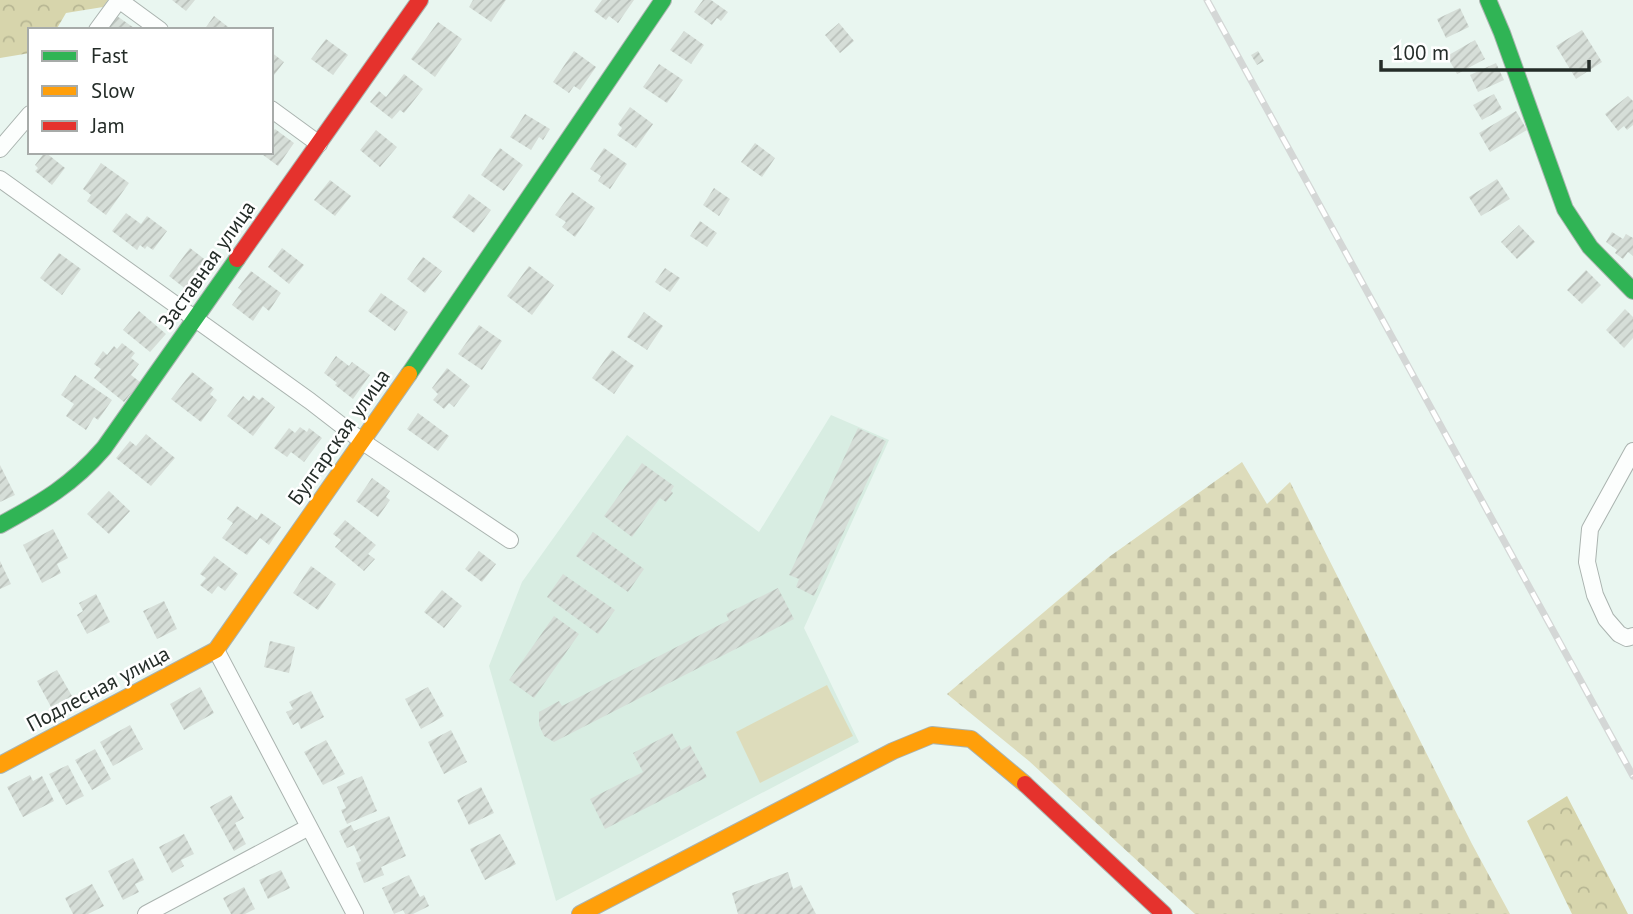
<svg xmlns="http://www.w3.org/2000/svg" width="1633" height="914" font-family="'PT Sans',sans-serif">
<defs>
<pattern id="forest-crowns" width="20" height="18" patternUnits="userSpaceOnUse" patternTransform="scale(1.75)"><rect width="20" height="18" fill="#d7d5ac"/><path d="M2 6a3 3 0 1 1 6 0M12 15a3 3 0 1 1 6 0" fill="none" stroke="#b8b794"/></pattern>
<pattern id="cemetery-stones" width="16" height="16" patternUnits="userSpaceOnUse" patternTransform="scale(1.75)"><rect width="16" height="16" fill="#dddcbb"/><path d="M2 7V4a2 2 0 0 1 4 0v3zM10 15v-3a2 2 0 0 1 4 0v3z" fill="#bebda1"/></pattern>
<pattern id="building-hatch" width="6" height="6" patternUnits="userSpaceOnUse" patternTransform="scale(1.75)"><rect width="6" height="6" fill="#d6ded8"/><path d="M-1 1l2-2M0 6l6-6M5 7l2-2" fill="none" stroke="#b8bfb9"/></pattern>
</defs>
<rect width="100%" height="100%" fill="#e9f6f0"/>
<path fill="#d8ede2" d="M831 415 889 440 804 628 859 742 556 901 489 666 522 582 627 435 759 532Z"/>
<path fill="#dddcbb" d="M827 685 853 736 760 783 736 732Z"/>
<path fill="url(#forest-crowns)" d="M0 0H108L103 7 66 13 56 30H30V53L0 58Z
M1567 796 1628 914H1572L1527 821Z"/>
<path fill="url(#cemetery-stones)" d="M1242 462 1267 504 1290 482 1472 844 1510 914H1195L1029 761 947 694 1109 557Z"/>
<path fill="url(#building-hatch)" d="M172 0H195L186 11Z
M473 0H506L491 22 469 7Z
M602 0H634L618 23 609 16 606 20 594 11Z
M703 0H711L728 12 721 21 717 18 712 25 694 12Z
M1460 8 1469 27 1446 38 1437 19Z
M114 14 137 30H102Z
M214 16 232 30H204Z
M438 22 462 39 435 77 411 59Z
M839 23 854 41 840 53 825 35Z
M1582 30 1602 62 1576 79 1556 46Z
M684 31 704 45 691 64 670 50Z
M326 39 348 55 333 75 311 59Z
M1475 40 1485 59 1457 74 1447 56Z
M574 51 596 67 580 90 574 86 569 93 553 82Z
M1258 51 1264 61 1257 65 1251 55Z
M271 52 284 62 271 79Z
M1496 63 1504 80 1478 92 1470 75Z
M659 64 683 80 667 103 643 87Z
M404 74 423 89 404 113 400 110 392 119 370 102 379 91 386 97Z
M1494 94 1502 109 1482 120 1473 105Z
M1628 96 1633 101V125L1627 130 1624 126 1618 131 1605 114Z
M630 107 653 124 636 148 617 135 622 128 618 124Z
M1516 111 1527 130 1490 152 1479 133Z
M525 114 550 129 543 140 539 137 531 150 510 137Z
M275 129 294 143 278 166 259 152H271V134Z
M376 130 397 147 380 167 360 150Z
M755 143 775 158 762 177 741 162Z
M500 148 523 165 504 191 481 175Z
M604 148 627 164 610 189 598 181 601 176 590 169Z
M45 152 65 168 52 185 35 171 38 168 35 165Z
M101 163 129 183 106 215 87 201 91 195 83 189Z
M1497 179 1510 199 1481 216 1469 197Z
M330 180 351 196 335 216 314 200Z
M714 188 730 199 719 216 703 205Z
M572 192 595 208 575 237 562 227 566 222 555 215Z
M469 194 491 210 474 233 452 217Z
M126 213 141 224 147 216 167 231 153 250 147 246 145 249 140 245 137 250 112 231Z
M700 221 717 233 707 247 690 236Z
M1519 225 1535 242 1517 259 1501 242Z
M1612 232 1623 239 1626 234 1633 238V256L1628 252 1623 259 1615 253 1617 250 1606 242Z
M190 248 212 265 194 288 190 285 187 290 169 276Z
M282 248 304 265 289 284 268 267Z
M59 253 81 269 62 295 40 278Z
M423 257 442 271 425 293 407 279Z
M529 266 554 285 532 315 507 296Z
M665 268 680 278 670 292 655 282Z
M1586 270 1601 285 1582 304 1567 290Z
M251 271 281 293 269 311 263 306 253 321 232 305 242 291 238 288Z
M381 293 408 312 395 331 368 311Z
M1625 309 1633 317V338L1624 348 1606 330Z
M139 311 166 334 150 352 123 330Z
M644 312 663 326 647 350 627 337Z
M479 325 502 341 482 370 458 354Z
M122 343 135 353 131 358 139 364 131 375 140 382 124 402 94 378 101 369 94 364 103 351 107 355 114 346 117 349Z
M612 350 634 366 614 394 592 378Z
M336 356 349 366 352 362 370 375 353 399 335 385 337 383 324 373Z
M447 368 470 386 454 407 449 403 444 409 433 400 438 394 432 388Z
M192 372 214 389 210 394 217 400 201 422 171 399Z
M75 375 112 400 98 420 94 417 86 430 66 416 74 404 61 395Z
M253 395 259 400 262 397 275 407 253 436 227 416 243 396 249 401Z
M418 413 449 436 438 451 407 429Z
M300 427 307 432 309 428 322 438 304 462 291 452 287 457 274 448 289 428 295 433Z
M858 428 886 441 814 596 796 587 799 579 789 575Z
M146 434 175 458 151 486 116 458 130 441 136 446Z
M642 463 674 486 671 491 673 493 666 502 660 498 632 537 604 516Z
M0 465 15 495 0 502Z
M372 478 390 491 386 497 390 500 378 517 356 501Z
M109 491 130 511 109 534 87 514Z
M237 506 257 520 261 513 281 527 269 545 260 538 247 555 222 538 233 523 227 519Z
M345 520 376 545 368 554 375 559 364 571 335 547 341 540 333 534Z
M53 529 68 558 57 564 61 573 42 583 23 545Z
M593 532 644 569 628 592 576 556Z
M479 551 496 564 482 582 465 569Z
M214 556 238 574 225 591 218 586 212 594 200 585 206 578 200 574Z
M0 561 11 584 0 589Z
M311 566 336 584 318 610 293 593Z
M563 574 615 610 598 634 547 597Z
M778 588 794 619 554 742 544 736 539 725V712L559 701 562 706 729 620 726 614Z
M442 590 462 606 444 628 424 612Z
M96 594 110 622 87 634 77 615 83 611 79 603Z
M164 601 177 629 157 639 143 611Z
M554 616 579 634 534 698 509 680Z
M270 641 295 647 289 673 264 667Z
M57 670 72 696 51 707 37 681Z
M200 687 214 713 184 730 170 704Z
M428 687 444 716 421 729 405 699Z
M311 691 324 717 301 729 298 722 293 725 286 712 293 709 289 702Z
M130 725 143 749 113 766 100 742Z
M451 730 467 762 444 774 428 742Z
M672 733 681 750 690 745 707 777 605 829 590 799 643 772 633 753Z
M326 740 345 774 323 785 304 752Z
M95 749 111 779 92 790 75 760Z
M68 765 84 796 66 805 49 774Z
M30 775 33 781 42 776 54 801 23 817 7 787Z
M362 776 377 811 347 824 341 810 346 808 337 787Z
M481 787 494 813 469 825 457 800Z
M231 795 244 818 235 823 246 844 234 851 210 807Z
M389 816 406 856 381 867 384 875 364 883 356 863 361 861 354 845 347 848 339 831 351 825 354 831Z
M184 834 194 854 181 860 184 866 172 873 159 847Z
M500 834 516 864 485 880 470 849Z
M133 858 144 880 135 884 139 892 123 900 108 871Z
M281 870 290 888 268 899 259 880Z
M788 872 793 889 801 885 816 914H738L732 893Z
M409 875 420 897 424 895 429 906 413 914H405L403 910 394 914 382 888Z
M92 884 104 906 88 914H73L65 898Z
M244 887 255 909 245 914H231L223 898Z"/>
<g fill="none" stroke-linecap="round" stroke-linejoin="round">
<g stroke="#aab3af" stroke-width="18">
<path id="street" d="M97 30 119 0 160 30
M271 109 319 144
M0 149 30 114
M0 179 310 401 363 442 510 540
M1633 451 1590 529 1587 562 1595 595 1606 619 1619 634 1627 638 1633 636
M216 650 355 914
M146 914 309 827"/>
</g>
<g stroke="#aab3af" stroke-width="18">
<path id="fast" d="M1488 0 1502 33 1565 209 1590 247 1633 291
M409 374 663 0
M0 525C42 502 72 485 104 448L237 259"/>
</g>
<g stroke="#aab3af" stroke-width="18">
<path id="slow" d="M0 765 216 650 409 374
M580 914 893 751 932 735 971 739 1025 784"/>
</g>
<g stroke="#aab3af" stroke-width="18">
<path id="jam" d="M237 259 420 0
M1025 784 1164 914"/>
</g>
<use href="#street" stroke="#fcfefd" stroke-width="16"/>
<use href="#fast" stroke="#30b455" stroke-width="16"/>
<use href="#slow" stroke="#ff9f0a" stroke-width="16"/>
<use href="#jam" stroke="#e5322d" stroke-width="16"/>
<g stroke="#d4d7d6" stroke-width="7">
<path id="rail" d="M1207 0 1633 776"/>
</g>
<use href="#rail" stroke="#fff" stroke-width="4.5" stroke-dasharray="13" stroke-linecap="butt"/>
</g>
<g text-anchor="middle" stroke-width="5" stroke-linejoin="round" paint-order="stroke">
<g font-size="21" fill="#242c28" stroke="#fff">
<text transform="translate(207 265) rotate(-55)" y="7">Заставная улица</text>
<text transform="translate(339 437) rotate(-55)" y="7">Булгарская улица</text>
<text transform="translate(98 689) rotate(-28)" y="7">Подлесная улица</text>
</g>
</g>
<rect x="28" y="28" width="245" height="126" fill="#ffffff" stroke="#a7aba9" stroke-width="2"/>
<rect x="42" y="51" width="35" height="10" fill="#30b455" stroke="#a7aba9" stroke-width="2"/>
<text x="91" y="63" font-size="21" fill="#242c28">Fast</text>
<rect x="42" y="86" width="35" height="10" fill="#ff9f0a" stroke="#a7aba9" stroke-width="2"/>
<text x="91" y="98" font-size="21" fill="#242c28">Slow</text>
<rect x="42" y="121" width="35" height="10" fill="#e5322d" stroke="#a7aba9" stroke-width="2"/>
<text x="91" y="133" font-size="21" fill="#242c28">Jam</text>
<path d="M1381 60v10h208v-10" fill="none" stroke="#242c28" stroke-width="3.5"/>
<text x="1392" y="60" font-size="21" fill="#242c28" stroke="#ffffff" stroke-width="5" paint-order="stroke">100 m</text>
</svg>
